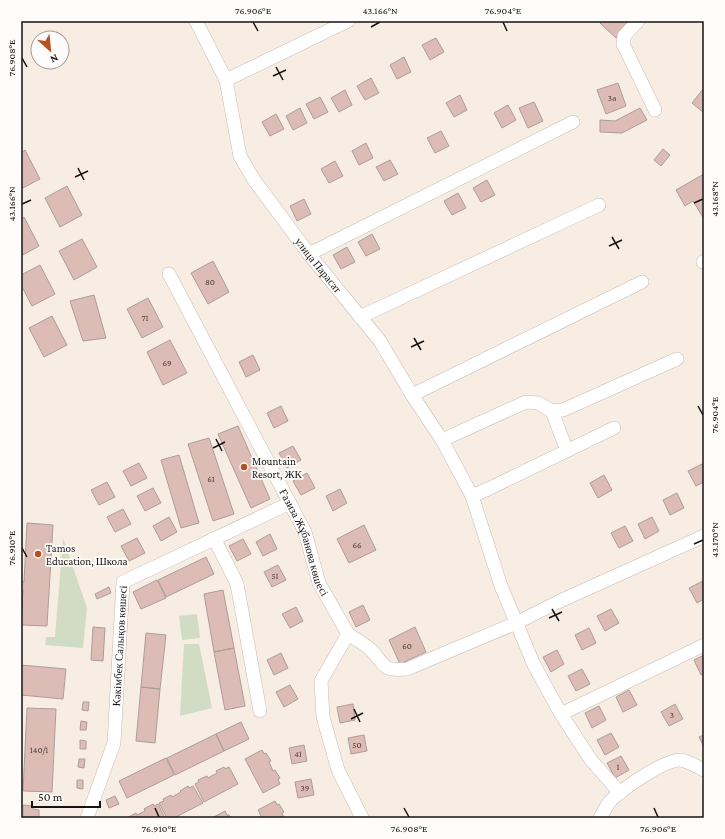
<svg xmlns="http://www.w3.org/2000/svg" width="725" height="839" font-family="'Crimson Pro',serif">
<rect width="100%" height="100%" fill="#f7ede3"/>
<path fill="#d0dcc4" d="M63 538 87 608 83 648 45 645 46 637H55Z
M197 614 200 638 182 640 179 616Z
M184 644H199L212 708 180 716Z"/>
<path fill="#debcb6" stroke="#ab9d9a" d="M601 21H632L616 38 600 23Z
M436 38 444 52 430 60 422 45Z
M404 57 411 72 397 79 390 65Z
M371 78 379 93 365 100 357 86Z
M618 83 626 106 606 114 597 90Z
M704 88V113L692 103Z
M345 90 352 105 339 112 331 98Z
M460 95 467 110 454 117 446 103Z
M320 97 328 112 314 119 306 104Z
M534 102 543 121 528 128 519 108Z
M508 105 516 120 502 128 494 113Z
M300 108 307 123 293 130 286 116Z
M640 108 647 120 622 133 600 132V120L615 121Z
M276 114 284 129 270 136 262 122Z
M441 131 449 146 435 153 427 138Z
M366 143 373 158 359 165 352 151Z
M663 149 670 155 661 166 654 160Z
M25 150 40 179 21 189V153Z
M390 160 398 174 384 181 376 167Z
M335 161 343 176 329 183 321 169Z
M704 174V219L693 201 685 206 676 190Z
M487 180 495 195 481 202 473 188Z
M67 186 82 215 60 227 45 198Z
M458 193 466 208 452 215 444 201Z
M304 199 311 214 297 221 290 206Z
M24 217 39 246 21 256V219Z
M372 234 380 249 366 256 358 242Z
M82 239 97 267 74 280 59 251Z
M347 247 355 262 341 269 333 255Z
M213 261 229 292 208 304 191 273Z
M40 265 55 294 32 306 21 285V275Z
M94 295 106 338 83 341 70 301Z
M148 298 163 327 142 338 127 309Z
M52 316 67 345 44 357 29 328Z
M170 340 187 373 163 385 147 352Z
M253 355 260 370 246 377 239 362Z
M281 406 288 421 274 428 267 413Z
M238 426 270 499 251 508 218 434Z
M209 438 234 514 213 521 188 444Z
M293 446 301 460 287 468 279 453Z
M179 455 199 523 181 528 161 460Z
M139 463 147 478 131 486 123 471Z
M702 464 704 468V482L696 486 688 471Z
M307 473 315 488 301 495 293 481Z
M604 475 612 490 598 498 590 483Z
M107 482 115 497 99 505 91 490Z
M153 488 161 503 145 511 137 496Z
M340 489 347 503 333 511 326 496Z
M677 493 684 508 670 515 663 500Z
M123 509 131 524 115 532 107 517Z
M169 517 177 532 161 541 153 526Z
M652 517 659 531 645 539 638 524Z
M27 523 53 525 47 626 21 625 23 590H21V582H24Z
M364 525 376 550 349 563 337 539Z
M625 526 633 541 619 548 611 533Z
M270 534 277 549 263 556 256 542Z
M137 538 145 553 129 561 121 546Z
M243 539 251 554 237 561 229 546Z
M206 557 214 574 166 597 158 580Z
M278 565 286 580 272 587 264 572Z
M157 580 166 598 141 609 133 592Z
M703 581 704 599 697 603 689 588Z
M109 587 111 593 97 599 95 594Z
M223 590 234 648 214 652 204 594Z
M363 605 370 620 356 627 349 612Z
M296 607 303 621 290 628 282 614Z
M611 609 619 623 605 631 597 616Z
M93 627 105 628 103 661 91 660Z
M415 627 426 652 400 664 389 640Z
M589 628 596 643 582 650 575 635Z
M146 633 166 635 160 689 141 687Z
M234 648 245 706 225 710 214 652Z
M557 650 564 664 551 672 543 657Z
M281 653 288 668 274 675 267 660Z
M704 655V673L701 675 694 660Z
M21 665 66 669 63 699 21 695Z
M582 669 590 684 576 691 568 676Z
M290 685 298 699 284 707 276 692Z
M141 687 160 689 155 743 136 741Z
M629 690 637 705 623 712 616 697Z
M83 702H89L88 711 82 710Z
M353 704 355 720 340 723 337 707Z
M675 704 683 719 669 726 661 712Z
M599 706 606 720 592 728 585 713Z
M27 708 56 709 52 792 23 791Z
M81 721 87 722 86 730H80Z
M241 722 249 739 224 751 216 734Z
M611 733 619 747 605 755 597 740Z
M216 734 224 751 175 775 167 758Z
M364 735 367 751 351 754 348 738Z
M704 735V747L699 737Z
M80 740 86 741V749H80Z
M304 745 307 761 292 764 289 748Z
M262 750 264 754 266 753 271 761 269 762 273 771 275 770 280 778 278 779 280 784 263 793 245 759Z
M621 756 629 770 615 778 607 763Z
M166 758 174 775 127 798 119 781Z
M79 759H85L84 768 78 767Z
M224 767 225 769 229 767 238 784 204 802 195 784 199 782 198 780 207 776 208 778 217 773 216 771Z
M311 779 314 795 298 798 295 782Z
M77 780H83V789L77 788Z
M188 786 189 788 193 786 203 803 174 818H167L159 803 164 801 163 799 171 795 172 797 181 792 180 791Z
M115 796 119 804 109 808 106 800Z
M275 801 277 805 279 804 284 812 282 813 284 818H262L258 810Z
M153 804 154 806 158 804 165 818H127L136 813 137 815 145 811 144 809Z
M23 805 33 806V809L39 810V818H21H23Z
M225 811 227 815H229L231 818H212Z"/>
<g fill="none" stroke-linecap="round" stroke-linejoin="round">
<g stroke="#c5bcb3" stroke-width="14">
<g id="minor">
<path id="s1" d="M196 21 226 80 240 156 254 180 309 254 380 341 412 395 442 440 472 496 501 586 534 665 561 714 591 760 620 793"/>
<path d="M638 21 624 36 623 44 655 110"/>
<path d="M226 80 348 21"/>
<path d="M309 254 573 122"/>
<path d="M703 262 704 261"/>
<path id="s2" d="M169 274 305 532 319 583 348 634 321 681 323 717 338 770 362 818"/>
<path d="M360 317 599 205"/>
<path d="M412 395 642 282"/>
<path d="M552 411 564 443"/>
<path d="M442 440 526 402 538 403 552 411 563 410 677 359"/>
<path d="M472 496 488 489 614 428"/>
<path d="M214 538 237 584 260 711"/>
<path d="M348 634C355 639 365 644 371 650 387 667 382 671 407 669L516 623 560 601 704 536"/>
<path d="M561 714 704 645"/>
<path id="s3" d="M87 818 114 743 123 582 290 503"/>
<path d="M600 818C603 814 605 808 608 804 618 791 665 759 681 760 688 761 697 767 704 770"/>
</g>
</g>
<use href="#minor" stroke="#fff" stroke-width="13"/>
</g>
<path fill="none" stroke="#161310" stroke-width="1.5" d="M253 22 258 31M503 22 507 31M371 27 380 22M22 58 27 67M276 67 283 80M273 76 286 70M78 168 84 180M75 177 88 171M694 203 703 199M22 204 31 200M612 237 619 249M609 246 622 240M414 338 421 350M411 347 424 341M698 406 703 415M216 439 222 451M213 448 225 442M694 544 703 540M22 548 27 557M552 609 559 621M549 618 562 612M354 709 360 722M351 719 363 713M155 808 159 817M404 808 409 817M654 808 658 817"/>
<g fill="#b65221" stroke="#fefcfa" stroke-width="1.5">
<circle cx="244" cy="467" r="4"/>
<circle cx="38" cy="554" r="4"/>
</g>
<g text-anchor="middle" stroke-width="3.5" stroke-linejoin="round" paint-order="stroke">
<g font-size="9" fill="#483d3a">
<text x="612" y="101">3а</text>
<text x="210" y="285">80</text>
<text x="145" y="321">71</text>
<text x="167" y="366">69</text>
<text x="211" y="482">61</text>
<text x="357" y="548">66</text>
<text x="275" y="579">51</text>
<text x="407" y="649">60</text>
<text x="672" y="718">3</text>
<text x="357" y="748">50</text>
<text x="39" y="753">140/1</text>
<text x="298" y="757">41</text>
<text x="618" y="770">1</text>
<text x="305" y="791">39</text>
</g>
<g font-size="11" fill="#161310" stroke="#fefcfa">
<text dy="4" stroke="none"><textPath href="#s1" startOffset="278">улица Парасат</textPath></text>
<text dy="4" stroke="none"><textPath href="#s2" startOffset="301">Ғазиза Жұбанова көшесі</textPath></text>
<text dy="4" stroke="none"><textPath href="#s3" startOffset="177">Кәкімбек Салықов көшесі</textPath></text>
</g>
<g font-size="11" fill="#161310" stroke="#fefcfa" text-anchor="start">
<text x="252" y="465">Mountain<tspan x="252" dy="13">Resort, ЖК</tspan></text>
<text x="46" y="552">Tamos<tspan x="46" dy="13">Education, Школа</tspan></text>
</g>
</g>
<rect width="725" height="839" fill="none" stroke="#fefcfa" stroke-width="44"/>
<g transform="translate(50 50) rotate(153)"><circle r="19" fill="#fefcfa" stroke="#a19f9c"/>
<path d="M0-3L7 15L0 10L-7 15Z" fill="#b65221"/>
<text y="-6" font-size="11" font-weight="bold" text-anchor="middle" fill="#161310">N</text>
</g>
<path d="M32 801v6h68v-6" fill="none" stroke="#161310" stroke-width="2"/>
<text x="38" y="801" font-size="12" fill="#161310" stroke="#fefcfa" stroke-width="3" paint-order="stroke">50 m</text>
<rect x="22" y="22" width="681" height="795" fill="none" stroke="#161310" stroke-width="1.5"/>
<g font-size="10" text-anchor="middle" fill="#161310">
<text x="253" y="14">76.906°E</text>
<text x="380" y="14">43.166°N</text>
<text x="503" y="14">76.904°E</text>
<text transform="translate(11 58) rotate(-90)" y="4">76.908°E</text>
<text transform="translate(714 199) rotate(-90)" y="4">43.168°N</text>
<text transform="translate(11 204) rotate(-90)" y="4">43.166°N</text>
<text transform="translate(714 415) rotate(-90)" y="4">76.904°E</text>
<text transform="translate(714 540) rotate(-90)" y="4">43.170°N</text>
<text transform="translate(11 548) rotate(-90)" y="4">76.910°E</text>
<text x="159" y="832">76.910°E</text>
<text x="409" y="832">76.908°E</text>
<text x="658" y="832">76.906°E</text>
</g>
</svg>
